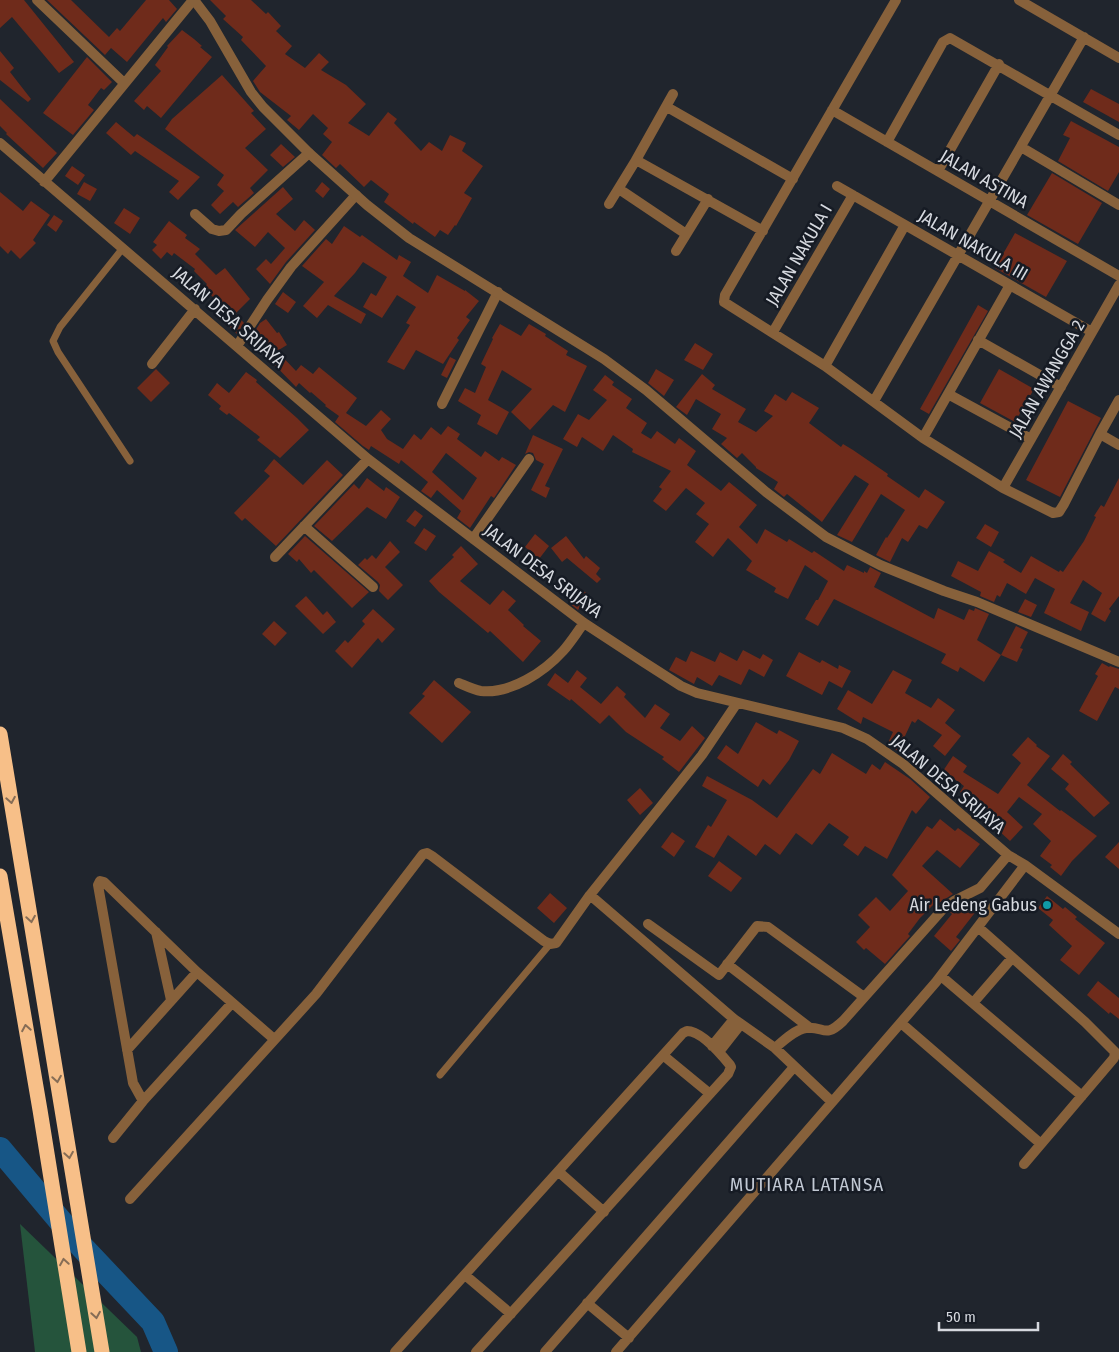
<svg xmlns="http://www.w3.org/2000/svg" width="1119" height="1352" font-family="'Fira Sans Condensed',sans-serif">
<rect width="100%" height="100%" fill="#20252d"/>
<path fill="#25543c" d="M20 1224 137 1337 141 1352H35Z"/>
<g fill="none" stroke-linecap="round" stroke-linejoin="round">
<path stroke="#175686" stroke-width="24" d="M0 1149 83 1248 153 1322 166 1352"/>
</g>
<path fill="#6f2b1b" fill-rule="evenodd" d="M0 0H24L74 62 59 73 12 17 0 28Z
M47 0H71L109 37 117 28 120 31 146 0H169L177 9 166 22 163 18 127 62 111 48 105 55Z
M210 0H251L266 14 268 12 281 26 276 31 292 46 285 54 305 68 319 53 329 62 321 70 346 85 366 104 348 123 369 136 388 112 397 119 394 123 421 151 429 142 442 151 450 135 466 143 462 151 483 166 464 193 472 198 456 226 455 225 448 235 440 230 435 237 414 222 413 224 384 202 389 194 371 180 364 187 340 164 336 168 322 155 332 142 323 134 328 128 313 114 299 130 287 120 291 116 260 92 253 81 266 66 241 40 243 37 223 19 226 16Z
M182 30 194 39 202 46 200 47 212 57 161 118 147 106 144 110 134 101 161 71 155 65 168 47 167 46Z
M0 51 14 68 10 72 31 99 28 102 0 80Z
M87 57 112 82 104 90 101 88 88 105 94 110 73 135 43 113Z
M222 75 254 111 251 113 266 129 245 148 268 170 250 188 254 193 238 207 233 202 220 214 211 205 224 191 217 185 224 175 165 129 172 119Z
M1091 89 1119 104V122L1083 102Z
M0 99 57 153 43 168 6 134 7 133 0 126Z
M1071 121 1119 147V172L1108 191 1058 161 1070 138 1063 135Z
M116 122 134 137 137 134 200 177 178 200 169 192 179 181 135 151 131 155 106 133Z
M281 144 295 157 283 167 270 155Z
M72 166 85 175 78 185 65 176Z
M1052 173 1102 203 1078 244 1027 215Z
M84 182 97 189 90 201 77 194Z
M322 182 330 189 323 198 315 191Z
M283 187 293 199 276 214 295 231 304 220 315 230 286 262 270 284 256 269 266 259 271 264 285 248 268 232 255 247 235 230Z
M0 192 23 211 31 201 50 215 33 240 36 243 20 259 11 250 8 254 0 246Z
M124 208 140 218 130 234 114 223Z
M54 215 63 221 56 232 47 225Z
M169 221 187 235 185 238 200 249 195 254 216 275 225 268 250 299 229 320 215 308 219 303 204 288 207 284 194 271 195 269 174 253 172 256 167 252 161 259 152 250 157 245 153 242Z
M344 226 360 237 362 235 397 260 399 255 411 262 403 276 428 293 437 275 465 291V290L479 301 466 317 470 320 457 338 459 340 443 364 416 350 404 370 387 362 410 325 406 323 416 307 397 295 382 318 363 307 371 293 376 296 387 277 363 262 355 273 334 296 366 314 361 324 328 305 317 318 303 306 324 282 302 266 326 239 332 244Z
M1015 233 1067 261 1046 297 995 268Z
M283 292 296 302 288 313 275 304Z
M978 305 988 311 929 414 920 409Z
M236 314 244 323 237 334 226 323Z
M266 319 277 333 279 332 287 345 277 351 296 371 301 365 313 374 319 367 357 398 346 413 366 426 381 410 391 419 381 430 387 439 403 449 414 434 421 440 431 427 441 435 448 426 460 434 457 439 481 457 485 451 499 461 502 457 516 465 494 498 491 496 470 528 457 518 461 511 437 490 431 498 421 491 428 482 401 460 399 464 371 446 369 450 363 446 335 422 339 416 325 406 326 405 311 392 310 393 299 383 296 387 267 357 266 358 252 336 260 323ZM446 453 477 478 463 500 432 472Z
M500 324 521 336 529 324 546 334 545 336 568 351 566 355 587 366 565 412 553 405 530 430 511 412 532 389 502 370 488 400 509 412 497 435 477 424 481 415 458 401 465 388 475 393 486 367 481 364 493 339 492 338Z
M695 343 713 354 703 370 684 360Z
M450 357 456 360 447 378 441 375Z
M156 369 170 383 151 402 137 388Z
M656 369 674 380 664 396 648 383Z
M999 369 1034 389 1015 422 980 403Z
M246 372 257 380 256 382 297 418 309 430 280 458 257 440 260 437 229 413 227 415 219 409 221 406 208 395 217 383 229 393Z
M702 374 715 385 712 389 746 409 738 422 756 432 773 416 764 411 775 394 786 401 792 392 819 408 809 423 841 447 843 444 853 450 888 474 887 476 919 498 925 489 945 502 927 529 919 525 908 542 902 538 890 562 876 555 886 537 887 538 905 510 881 494 852 542 837 535 869 484 855 475 822 522 787 494 784 497 774 489 778 482 756 468V467L742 453 737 458 721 444 727 438 712 429 721 414 696 399 687 415 676 407Z
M605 375 614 382 612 385 632 399 626 408 647 423 641 433 651 439 657 431 675 444 679 438 696 451 687 465 721 491 729 482 757 505 739 527 757 544 765 529 787 542 789 539 812 553 814 551 844 571 847 565 864 573V571L867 573 870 567 881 573 874 587 934 619 938 608 964 620 969 609 974 611 975 608 989 614 977 640 1001 655 984 682 960 667 958 672 941 663 946 654 834 599 818 626 805 619 816 600H818L828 581 805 565 788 599 774 592 776 588 746 570 752 561 728 538 713 557 695 542 709 524 696 514 705 503 686 488 666 511 653 501 662 489 659 487 671 471 632 452 633 449 613 435 603 451 582 437 577 447 563 439 578 414 589 420 607 400 593 390Z
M1068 401 1101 418 1060 497 1026 480Z
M533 435 563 449 545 486 550 488 546 498 531 490 544 464 536 460 533 453 529 452 525 454Z
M274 459 303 485 327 460 343 475 276 546 245 518 242 521 234 513 270 476 264 471Z
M367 478 384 491 386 487 400 497 386 519 367 507 332 541 314 526 354 484 359 489Z
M1119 478V596L1109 609 1111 611 1105 622 1091 614 1102 593 1083 580 1070 603 1089 612 1081 631 1044 613 1055 589 1035 578 1026 594 1007 583 1000 597 997 595 994 602 980 596 981 592 951 576 958 561 978 571 989 551 1005 560 1003 562 1021 573 1031 556 1059 572 1060 570 1063 572 1084 541 1096 517 1094 516 1101 505 1104 507Z
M415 510 423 516 415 527 406 521Z
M985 524 999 532 991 547 976 538Z
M424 528 436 536 426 551 414 543Z
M535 534 549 546 539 559 525 547Z
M305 536 369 592 352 608 314 570 311 573 299 559 297 562 288 554Z
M566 536 584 559 586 556 600 568 596 574 601 579 597 583 567 558 562 562 551 548Z
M390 541 400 552 385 567 403 585 388 600 379 591 380 585 378 582 358 565 365 558 367 560 372 555 376 559Z
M461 546 478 564 460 581 490 605 503 590 516 601 508 610 524 625 523 626 541 641 523 662 490 631 488 633 439 592 429 581 454 557 452 555Z
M579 588 588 594 578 610 569 603Z
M306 596 323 615 327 611 336 622 323 634 295 606Z
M1025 599 1037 605 1031 617 1018 612Z
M373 609 395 629 382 643 378 638 352 668 335 651 345 640 348 643 365 624 362 621Z
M274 621 287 633 275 646 262 634Z
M1016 626 1028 632 1020 648 1023 649 1017 662 1001 655Z
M743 650 760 659 763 654 773 660 764 677 749 669 741 685 719 675 712 686 697 677 694 684 669 670 676 657 686 662 691 651 715 662 720 652 737 661Z
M799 652 820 663 822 660 838 669 839 665 851 671 842 688 829 681 822 695 786 676Z
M1102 663 1109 667 1110 666 1119 669V689L1115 687 1097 721 1079 711 1098 676 1095 674Z
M577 670 587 678 580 687 601 704 617 686 626 694 624 697 645 718 655 704 670 714 660 728 680 741 692 726 705 738 679 772 662 759 664 757 626 732 609 715 600 724 571 699 570 701 547 685 555 673 568 683Z
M893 670 912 680 905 693 931 708 938 698 955 710 945 723 961 736 945 756 933 746 942 735 918 719 915 723 912 721 898 751 887 745 893 732 863 717 861 724 837 709 848 690 872 704Z
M434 680 471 712 442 743 409 713 425 696 422 694Z
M756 722 777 734 779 730 799 741 789 760 770 785 763 779 758 787 717 758 726 745 738 754Z
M1028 737 1037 745 1036 746 1050 756 1027 785 1060 811 1061 810 1097 836 1072 861 1061 876 1050 867 1052 865 1040 856 1051 841 1033 824 1042 814 1019 797 1007 812 1023 827 1010 841 987 820 986 821 976 812 978 809 969 802 971 799 960 792 964 786 943 771 953 756 967 766 963 772 998 794 1021 763 1012 755Z
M832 753 866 774 872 764 880 770 885 762 910 779 930 797 916 814 912 810 887 859 865 846 858 856 843 845 849 837 829 823 812 845 796 833 780 855 765 844 756 856 728 835 714 858 695 847 708 825 711 827 727 800 702 786 707 776 752 800 777 818 813 769 820 774Z
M1063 754 1072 762 1070 764 1110 803 1094 817 1065 789 1069 784 1051 769Z
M640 788 653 803 640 815 627 800Z
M940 819 955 831 958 828 980 844 960 868 937 850 922 866 953 894 939 903 937 901 920 918 908 934 910 936 885 964 866 948 864 950 856 942 870 927 858 915 876 897 890 911 908 891 892 875 927 826 932 829Z
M672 832 685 841 674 857 661 847Z
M1119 842V869L1105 857Z
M719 861 742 878 731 892 708 876Z
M550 893 567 908 554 923 537 908Z
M1047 896 1063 909 1065 907 1077 917 1075 919 1105 943 1079 975 1060 960 1072 946 1049 925 1053 920 1038 908Z
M967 902 977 910 956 937 960 940 951 951 934 936 952 914 950 912Z
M1098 981 1119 998V1019L1110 1012 1109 1014 1087 995Z"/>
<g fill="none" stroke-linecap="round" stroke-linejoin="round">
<path stroke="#87613b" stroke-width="7" d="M123 248 60 327 53 341 58 352 130 461
M440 1075 550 944"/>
<path stroke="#87613b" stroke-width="10" d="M37 0 124 83
M896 0 725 295 724 302 825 366 923 438 1003 488 1053 513 1059 512 1064 504 1100 434 1119 400
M1019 0 1119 58
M667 107 793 179
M832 110 1119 276
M887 142 943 42 950 38 1119 135
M0 143 368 459 584 623 642 661 681 686 697 693 843 728 867 739 903 764 1008 855 1025 865 1119 934
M1021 147 1119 205
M636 160 763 231
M938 171 999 64
M44 182 193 0
M837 186 1092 332
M619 189 686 234
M609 204 636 160 673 94
M195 214 212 229 219 231 226 230 241 214 309 153
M676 251 708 199
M773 332 853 195
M978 340 1061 387
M237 346 267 300 291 267 356 195
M152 364 195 309
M825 366 905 225
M948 394 1031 439
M874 401 1084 37
M442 404 498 292
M1100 434 1119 445
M923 438 1010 285
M1003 488 1119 285
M304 526 373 587
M473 539 529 459
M275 557 368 459
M459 683C466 686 474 690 481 691 511 694 544 672 563 651 571 642 577 632 584 623
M590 895 734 1019 775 1048 832 1102
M648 924 719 975 757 926 768 927 864 997
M978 927 1085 1022 1115 1052 1114 1058 1024 1164
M156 932 171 1000
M727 964 810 1028
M941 976 1082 1096
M973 1003 1012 958
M901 1023 1041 1144
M712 1046 734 1019
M775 1048C783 1041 794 1030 806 1028 825 1026 824 1039 843 1021L943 909 954 901 980 888 1008 855
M127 1050 197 972
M719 1052 741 1024
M664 1056 709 1093
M143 1101 133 1083 98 885 100 881 104 882 197 972 274 1039
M113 1138 143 1101 232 1003
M559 1172 604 1212
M130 1199 316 994 423 854 427 853 432 856 544 941 550 944 556 943 590 895 702 755 737 703
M465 1275 511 1314
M587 1303 629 1338
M395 1352 683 1033 687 1031C701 1031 721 1054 730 1065L731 1067 728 1074 476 1352
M545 1352 794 1067
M616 1352 936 982 1025 865"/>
<path stroke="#87613b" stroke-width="10" d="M194 0 210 21 251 92 263 107 309 153 367 205 409 238 604 359 646 390 766 492 826 537 880 565 944 591 977 602 1119 662"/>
<path stroke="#f7bf88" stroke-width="15" d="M0 734 102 1352
M0 876 40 1110 79 1352"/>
</g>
<defs><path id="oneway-chevron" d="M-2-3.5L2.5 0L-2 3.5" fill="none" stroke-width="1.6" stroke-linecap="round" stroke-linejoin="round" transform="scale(1.25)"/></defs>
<g stroke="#866d56">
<use href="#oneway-chevron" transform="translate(11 800) rotate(80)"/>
<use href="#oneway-chevron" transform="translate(31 919) rotate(81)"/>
<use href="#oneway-chevron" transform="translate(26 1028) rotate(-100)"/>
<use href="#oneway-chevron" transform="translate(57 1079) rotate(81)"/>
<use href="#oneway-chevron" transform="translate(69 1155) rotate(81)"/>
<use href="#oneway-chevron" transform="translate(64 1262) rotate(-99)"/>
<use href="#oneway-chevron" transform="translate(96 1315) rotate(81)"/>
</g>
<circle fill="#0f9aa8" stroke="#161b24" stroke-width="2" cx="1047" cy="905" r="5"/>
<g text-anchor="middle" stroke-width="5" stroke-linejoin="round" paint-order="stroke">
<g font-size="18" fill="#d6d9df" stroke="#161b24">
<text transform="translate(984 179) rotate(30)" y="6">JALAN ASTINA</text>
<text transform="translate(973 245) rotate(30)" y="6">JALAN NAKULA III</text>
<text transform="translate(799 255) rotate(-60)" y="6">JALAN NAKULA I</text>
<text transform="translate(229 317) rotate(41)" y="6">JALAN DESA SRIJAYA</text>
<text transform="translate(1047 379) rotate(-60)" y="6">JALAN AWANGGA 2</text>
<text transform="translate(543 571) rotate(37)" y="6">JALAN DESA SRIJAYA</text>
<text transform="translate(948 784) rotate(40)" y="6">JALAN DESA SRIJAYA</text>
</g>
<g font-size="18" fill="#d6d9df" stroke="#161b24" text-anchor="end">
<text x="1037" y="911">Air Ledeng Gabus</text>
</g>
<g font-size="19" letter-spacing="1" fill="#c1c8d3" stroke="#161b24">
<text x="807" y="1191">MUTIARA LATANSA</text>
</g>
</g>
<path d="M939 1322v8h99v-8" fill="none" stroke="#d6d9df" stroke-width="2.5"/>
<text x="946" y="1322" font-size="15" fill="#d6d9df" stroke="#161b24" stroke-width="4" paint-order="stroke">50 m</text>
</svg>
